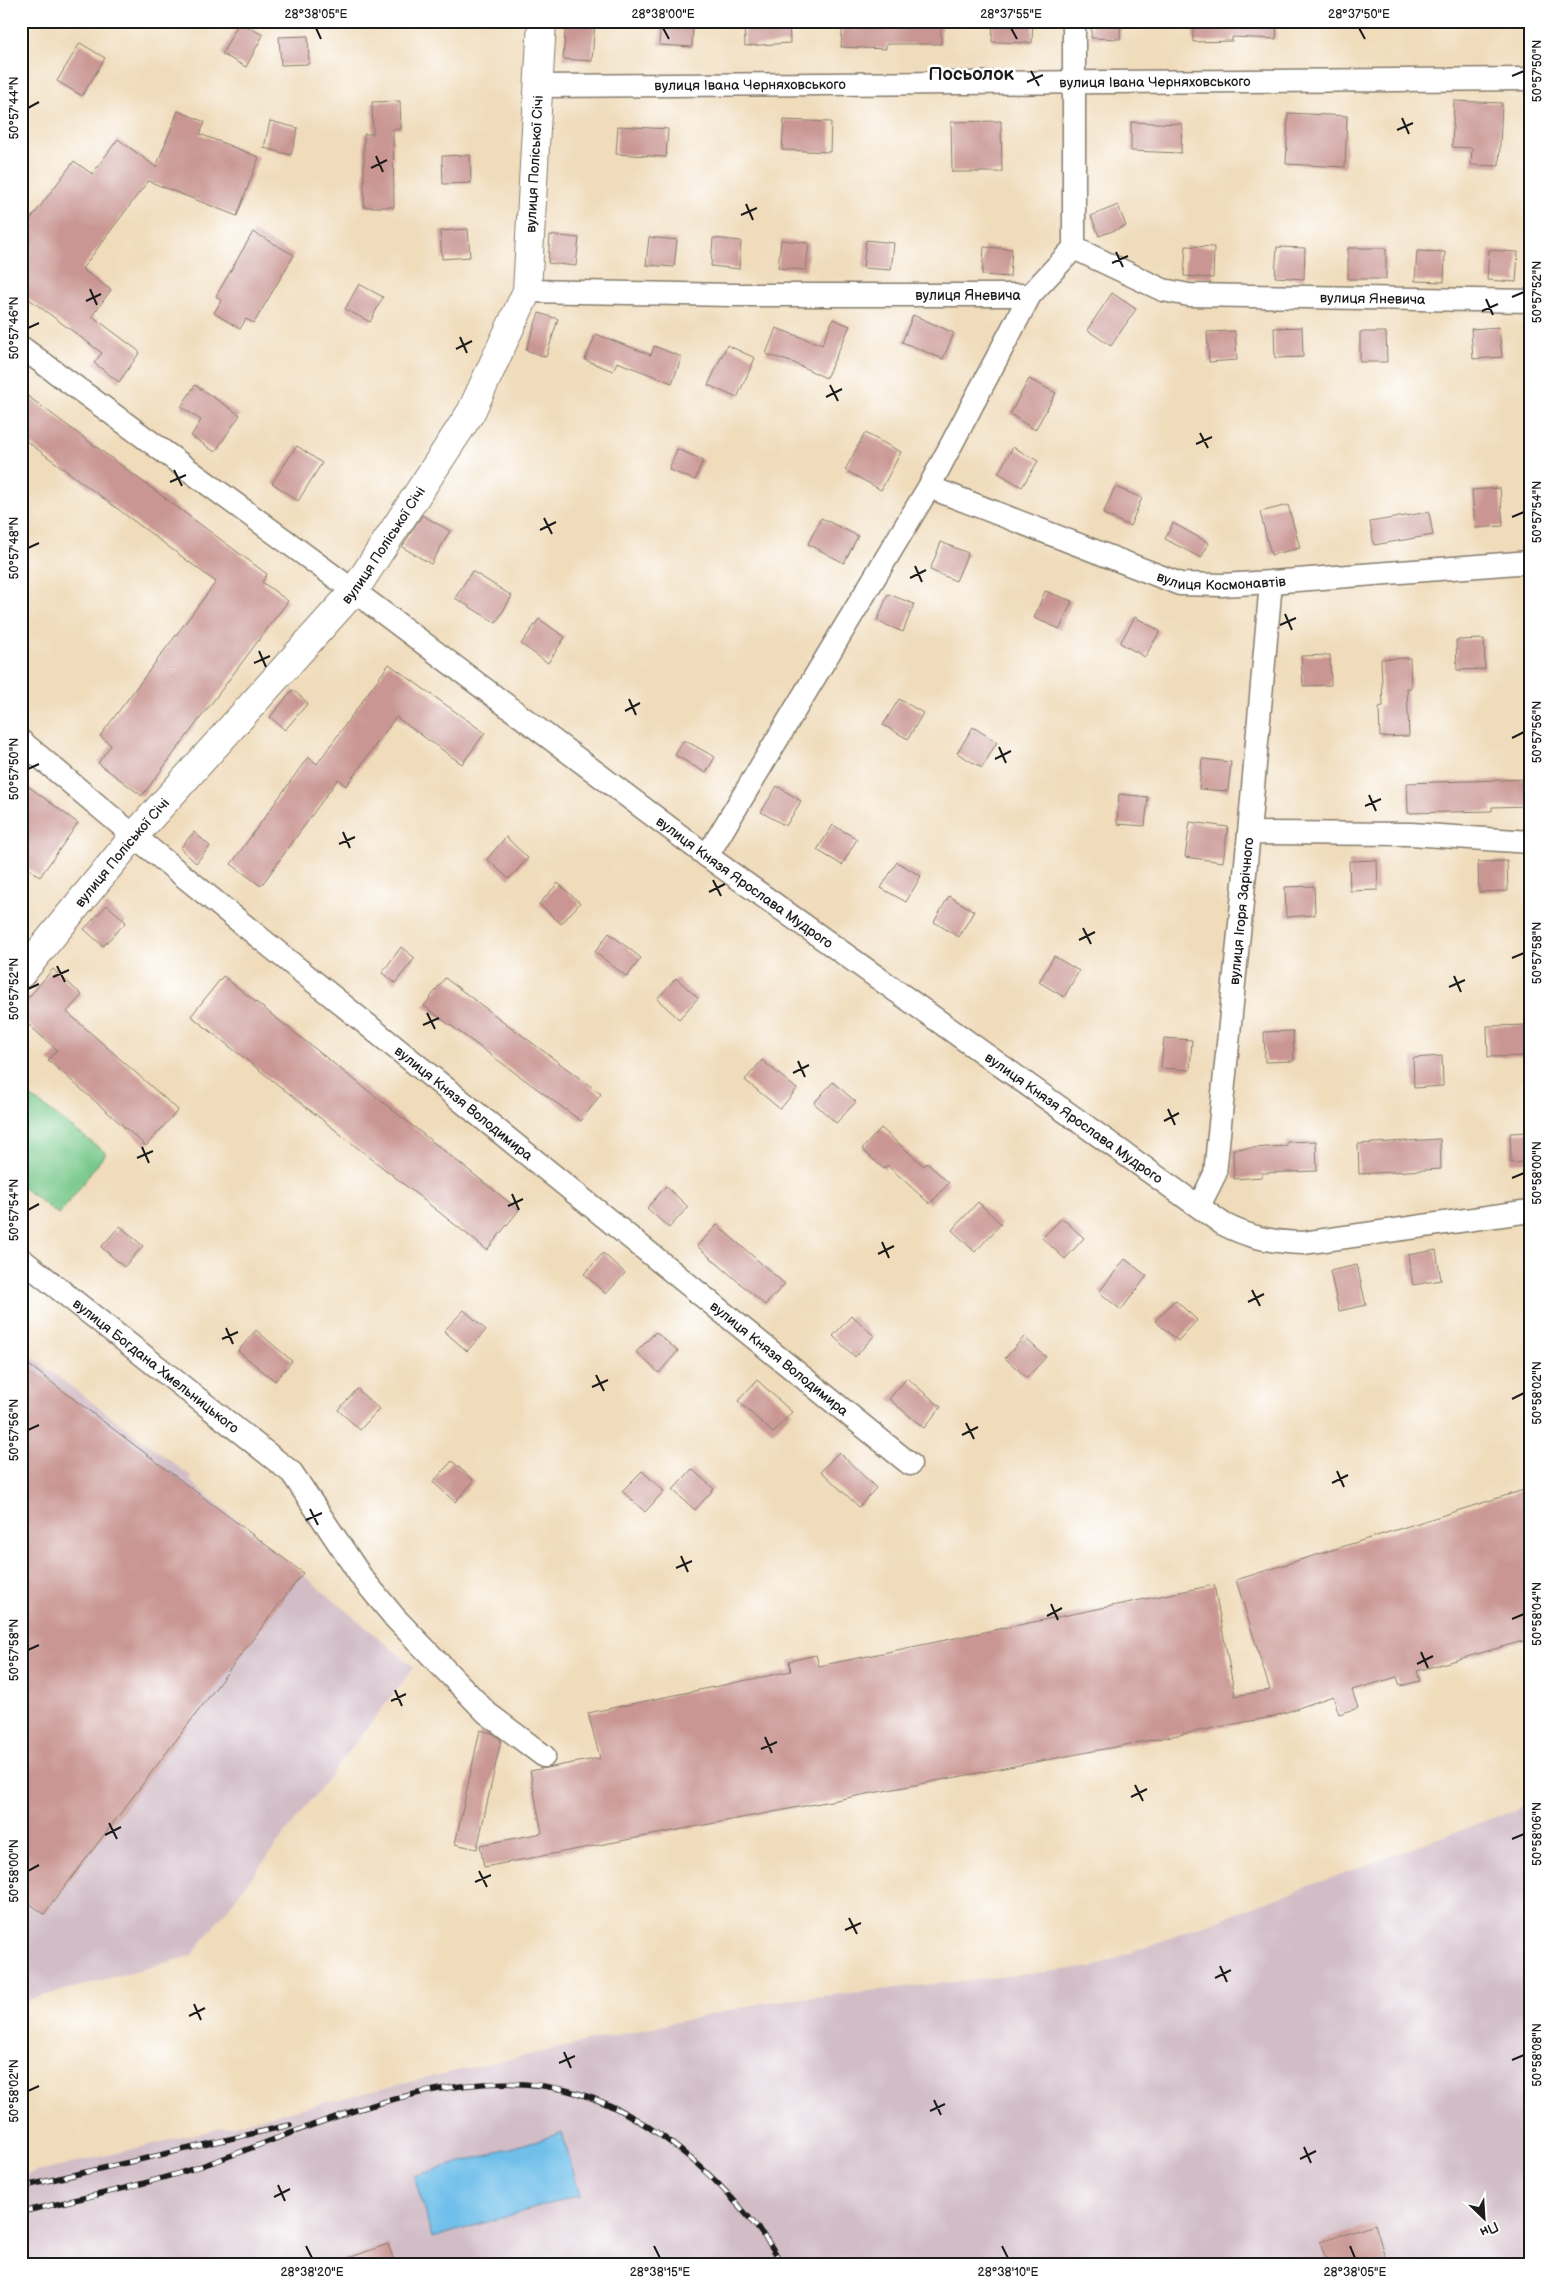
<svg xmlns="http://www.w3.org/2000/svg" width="1551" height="2285" font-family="'Balsamiq Sans',sans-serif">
<rect width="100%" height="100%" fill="#fff"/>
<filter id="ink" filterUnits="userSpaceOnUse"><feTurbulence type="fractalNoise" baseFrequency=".02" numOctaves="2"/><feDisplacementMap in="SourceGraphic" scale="10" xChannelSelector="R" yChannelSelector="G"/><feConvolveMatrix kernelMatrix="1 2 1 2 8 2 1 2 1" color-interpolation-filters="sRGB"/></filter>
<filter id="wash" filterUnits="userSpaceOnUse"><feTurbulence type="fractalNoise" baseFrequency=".0096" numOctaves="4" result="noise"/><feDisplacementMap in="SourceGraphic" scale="20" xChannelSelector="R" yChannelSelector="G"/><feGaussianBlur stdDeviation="1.12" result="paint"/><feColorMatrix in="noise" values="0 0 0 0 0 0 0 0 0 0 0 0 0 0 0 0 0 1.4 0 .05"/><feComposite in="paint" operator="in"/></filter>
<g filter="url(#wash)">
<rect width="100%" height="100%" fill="#f0dcbb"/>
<path fill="#d2bdc7" d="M21 1349 192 1477 190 1481 414 1667 191 1956 21 2002Z
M1530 1804V2264H21V2176L460 2070 767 2002 1092 1967Z"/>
<path fill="#77c88a" stroke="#4a7253" d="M21 1089 106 1153 59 1215 21 1186Z"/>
<path fill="#6fbfea" stroke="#466e83" d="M562 2133 580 2195 432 2238 414 2176Z"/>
<g id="blocks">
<path fill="#c99693" d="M566 21H595L592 61 563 59Z
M661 21H693L692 47 659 45Z
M744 21H789L790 43 745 46Z
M843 21H941V44H886V49L841 47Z
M993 21H1033L1032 43 992 42Z
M1092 21H1121L1120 39 1091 38Z
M1193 21H1277L1276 39 1232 37V41L1193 42Z
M239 22 263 35 246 67 222 54Z
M308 36 309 64 281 65 279 37Z
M80 43 105 58 82 96 57 81Z
M400 101 401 129H393L394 207H364V134H373L372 102Z
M1454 101 1502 103 1499 166 1471 165 1472 148 1452 147Z
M178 111 205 122 200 134 259 157 237 216 148 181 82 269 111 290 92 316 140 352 119 382 94 363 102 353 21 293V232L74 161 92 174 118 139 156 167Z
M1288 113 1347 116 1345 167 1286 164Z
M784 120 831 122 830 152 782 150Z
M270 121 298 128 291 155 264 148Z
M1001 121 1002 172H952L951 122Z
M1131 122 1182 124 1181 153 1131 151Z
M618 126 668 129 666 157 616 154Z
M470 155 471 183 443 184 442 156Z
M1118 205 1126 226 1099 236 1091 216Z
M468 229 470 257 442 259 440 231Z
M253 232 294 255 254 323 246 319 240 329 214 313 221 301 216 296Z
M550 235 579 238 576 266 548 263Z
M649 237 677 240 674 267 646 265Z
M713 238 741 241 739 269 711 266Z
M781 240 809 243 806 270 778 268Z
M866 240 894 243 891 270 863 268Z
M1186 246 1214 247 1213 278 1184 276Z
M984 247 1012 249 1010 277 982 275Z
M1277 247 1305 248 1304 279 1275 277Z
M1348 248H1386V279H1348Z
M1489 250 1518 252 1516 282 1487 280Z
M1417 251 1445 252 1444 282 1415 281Z
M359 284 383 297 370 322 345 309Z
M1112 293 1136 309 1111 346 1087 330Z
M539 313 558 319 546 357 526 350Z
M913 315 954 333 943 359 902 342Z
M833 319 850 326 826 378 794 363 766 354 776 328 822 345Z
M1302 327 1303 357 1275 358 1274 328Z
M1499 327 1502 357 1473 359 1471 329Z
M1235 331 1237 360 1209 362 1207 332Z
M1360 332H1386L1387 362H1360Z
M596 334 651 355 654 346 682 357 672 383 617 362 613 371 585 360Z
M727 345 755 358 737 398 708 385Z
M1029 379 1056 393 1035 430 1010 414Z
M195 385 240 415 215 452 191 436 201 420 181 407Z
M21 391 267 574 262 582 288 601 142 796 98 763 111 745 100 736 216 582 21 437Z
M865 433 901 452 881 490 845 470Z
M297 446 322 463 298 501 272 483Z
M1013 447 1038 461 1022 487 998 473Z
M677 449 703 460 695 480 669 470Z
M1115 487 1142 498 1130 526 1103 514Z
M1500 488 1503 526 1475 528 1472 490Z
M1288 505 1300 548 1271 555 1260 512Z
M1429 512 1433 535 1374 545 1370 522Z
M422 515 450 531 431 564 402 547Z
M821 518 858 536 844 563 808 544Z
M1173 523 1209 543 1201 558 1165 539Z
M941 542 968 553 956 581 930 570Z
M472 571 512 596 496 623 455 598Z
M1045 591 1072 601 1060 629 1034 618Z
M888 594 914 604 903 632 877 621Z
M1135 617 1160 631 1145 657 1120 643Z
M539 619 565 637 548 663 521 644Z
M1484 639 1485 669 1457 670 1456 640Z
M1330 655 1331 685 1303 686 1301 656Z
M1410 658 1411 688H1407L1409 736 1380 737 1379 707 1383 706 1381 659Z
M389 664 485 733 462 764 396 717 346 786 338 779 261 886 231 864 308 757 317 764Z
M293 690 308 703 285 730 270 717Z
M899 699 923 713 908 739 883 725Z
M973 727 997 742 982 768 957 753Z
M684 740 715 757 706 773 675 755Z
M1202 759 1231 762 1228 791 1199 789Z
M1530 779V806L1492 807V811L1408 813 1407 783Z
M21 781 78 823 40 877 21 863Z
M777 786 801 801 786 826 761 812Z
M1119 794 1148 797 1145 826 1117 824Z
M1190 822 1228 827 1223 862 1185 857Z
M833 825 857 839 842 865 817 850Z
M194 832 210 846 196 863 180 848Z
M506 837 528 858 509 879 487 859Z
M1377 860 1378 890 1350 891 1349 861Z
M1507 861 1508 891 1479 892 1478 862Z
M897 862 921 876 906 902 881 888Z
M558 883 580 903 561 924 539 904Z
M1314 886 1315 915 1286 917 1285 887Z
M949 896 974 911 959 937 934 922Z
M107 905 126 922 103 946 84 929Z
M609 933 641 958 627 977 595 952Z
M401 947 415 958 395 983 382 973Z
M1054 956 1079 971 1064 997 1039 982Z
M53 969 82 995 67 1012 178 1110 146 1146 48 1060 57 1050 21 1018V1006Z
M223 976 519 1210 487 1250 191 1016Z
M445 978 601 1094 581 1121 424 1006Z
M676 978 698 998 679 1019 657 999Z
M1529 1025 1530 1056 1488 1057 1487 1026Z
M1293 1031 1294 1061 1265 1062 1264 1032Z
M1164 1038 1192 1040 1190 1070 1161 1068Z
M1442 1056 1443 1086 1414 1088 1413 1058Z
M762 1060 797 1089 780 1109 745 1080Z
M833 1082 856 1102 836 1123 814 1103Z
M881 1128 924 1166 927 1163 949 1183 930 1204 887 1165 884 1169 862 1149Z
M1530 1132V1162L1511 1163 1510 1133Z
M1440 1139 1441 1169 1359 1174 1358 1144Z
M1316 1141 1317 1171 1262 1173V1177L1234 1179 1233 1149 1287 1146V1142Z
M666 1186 688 1207 669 1228 647 1208Z
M978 1202 1001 1224 975 1252 952 1230Z
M1062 1218 1084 1238 1065 1259 1042 1238Z
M717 1225 785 1284 765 1305 697 1246Z
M120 1226 143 1246 124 1267 101 1247Z
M1436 1250 1441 1280 1413 1285 1408 1255Z
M603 1253 625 1273 606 1294 584 1274Z
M1125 1259 1147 1276 1121 1310 1099 1292Z
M1357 1265 1366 1305 1339 1311 1330 1271Z
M1175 1300 1197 1320 1178 1341 1155 1321Z
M464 1310 486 1330 467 1351 444 1331Z
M852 1315 874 1336 855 1357 833 1336Z
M256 1330 292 1361 275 1381 238 1351Z
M656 1332 678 1351 659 1373 636 1352Z
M1024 1337 1046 1357 1027 1378 1005 1358Z
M21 1359 303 1573 44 1914 21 1897Z
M907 1378 941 1407 924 1428 889 1399Z
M757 1380 792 1412 773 1433 738 1401Z
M357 1389 379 1409 360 1430 338 1410Z
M839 1452 876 1488 859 1507 821 1471Z
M452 1461 474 1481 455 1502 433 1482Z
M692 1469 714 1489 695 1510 673 1490Z
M642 1471 664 1491 645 1512 622 1491Z
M1530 1488V1639L1417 1671 1420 1681 1400 1686 1397 1677 1352 1690 1358 1708 1339 1714 1333 1696 1272 1717 484 1867 480 1845 542 1833 530 1771 600 1758 588 1713 791 1671 789 1661 816 1655 819 1666 1214 1585 1235 1696 1270 1690 1236 1580Z
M480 1730 492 1733 501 1740 477 1849 455 1844Z
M1375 2224 1387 2264H1327L1320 2241Z
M388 2244 395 2264H341L340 2261Z"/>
</g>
</g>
<g filter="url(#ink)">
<use href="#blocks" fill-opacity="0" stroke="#867c6c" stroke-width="1"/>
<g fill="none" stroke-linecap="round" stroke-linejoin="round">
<g stroke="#867c6c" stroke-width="25">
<g id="minor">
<path id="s1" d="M540 86 1530 79"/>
<path d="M1074 248V21"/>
<path id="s2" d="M527 291 731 295H1030L1074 248 1163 290 1189 295 1530 301"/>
<path id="s3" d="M21 347 354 591 707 856 1223 1224C1250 1238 1273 1242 1303 1243L1530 1211"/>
<path id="s4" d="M929 487 1180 584 1222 585 1271 582 1530 562"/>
<path id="s5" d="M21 741 134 836 910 1464"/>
<path d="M1249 833 1271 582"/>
<path d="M707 856 929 487 1030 295"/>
<path id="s6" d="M1199 1206 1215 1174 1249 833 1411 834 1530 842"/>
<path id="s7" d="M21 1259 292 1473 362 1578 396 1619 487 1713 544 1756"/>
</g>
</g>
<g stroke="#867c6c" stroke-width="30">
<g id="tertiary">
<path id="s8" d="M21 974 134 836 354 591 471 412 527 291 542 21"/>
</g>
</g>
<use href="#minor" stroke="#fff" stroke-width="22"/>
<use href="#tertiary" stroke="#fff" stroke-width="28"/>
<g stroke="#1c1c1c" stroke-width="5.5">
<path id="rail" d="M21 2187 290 2125
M21 2212C88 2197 155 2183 219 2160 328 2120 463 2058 580 2094 620 2106 658 2131 690 2158 715 2178 769 2235 781 2264"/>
</g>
<use href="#rail" stroke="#fff" stroke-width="4" stroke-dasharray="11" stroke-linecap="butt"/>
</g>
</g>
<path fill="none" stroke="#1c1c1c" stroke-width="2" d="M316 28 321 39M663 28 669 39M1011 28 1017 39M1359 28 1365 39M1031 71 1039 86M1512 76 1524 71M1027 82 1043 75M28 108 39 102M1402 118 1409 134M1397 130 1413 123M376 156 383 172M371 168 387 160M746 204 753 220M741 215 757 208M1116 252 1123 267M1112 263 1128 256M90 289 97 305M1512 297 1524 292M1486 299 1493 315M86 301 101 294M1482 311 1498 304M28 328 39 323M460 337 467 353M456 349 472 341M830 385 838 401M826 397 842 389M1200 433 1208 448M1196 444 1212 437M174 470 182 486M170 482 186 475M1512 517 1524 512M544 518 552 534M540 530 556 522M28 548 39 543M915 566 922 582M910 578 926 570M1285 614 1292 630M1280 625 1296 618M259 651 266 667M254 663 270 656M629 699 636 715M625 711 640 703M1512 738 1524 732M999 747 1006 763M995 759 1011 751M28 769 39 764M1369 795 1376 811M1365 806 1381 799M343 832 350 848M339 844 355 837M713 880 721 896M709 892 725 884M1083 928 1091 944M1079 940 1095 932M1512 958 1524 953M57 966 65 982M1454 976 1461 992M53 977 69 970M1449 987 1465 980M28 989 39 984M427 1013 435 1029M423 1025 439 1018M798 1061 805 1077M793 1073 809 1065M1168 1109 1175 1125M1164 1121 1179 1113M142 1147 149 1163M137 1158 153 1151M1512 1178 1524 1173M512 1194 519 1210M508 1206 523 1199M28 1210 39 1204M882 1242 889 1258M878 1254 894 1246M1252 1290 1260 1306M1248 1302 1264 1294M226 1328 233 1344M222 1339 238 1332M596 1375 604 1391M592 1387 608 1380M1512 1399 1524 1393M966 1423 974 1439M28 1430 39 1425M962 1435 978 1427M1337 1471 1344 1487M1332 1483 1348 1475M310 1509 318 1525M306 1520 322 1513M681 1556 688 1572M676 1568 692 1561M1051 1604 1058 1620M1047 1616 1062 1608M1512 1619 1524 1614M28 1650 39 1645M1421 1652 1428 1668M1417 1664 1433 1656M395 1690 402 1706M391 1701 406 1694M765 1737 772 1753M761 1749 777 1742M1135 1785 1143 1801M1131 1797 1147 1789M109 1823 117 1839M105 1835 121 1827M1512 1839 1524 1834M28 1871 39 1865M479 1871 487 1887M475 1882 491 1875M849 1918 857 1934M845 1930 861 1923M1220 1966 1227 1982M1215 1978 1231 1970M194 2004 201 2020M189 2016 205 2008M564 2052 571 2068M1512 2060 1524 2055M559 2063 575 2056M28 2091 39 2086M934 2100 941 2115M930 2111 945 2104M1304 2147 1311 2163M1300 2159 1316 2151M278 2185 285 2201M274 2197 290 2189M306 2246 312 2258M654 2246 660 2258M1002 2246 1008 2258M1350 2246 1355 2258"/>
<g text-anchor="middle" stroke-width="5" stroke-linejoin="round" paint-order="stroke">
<g font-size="14" fill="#1c1c1c" stroke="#fff">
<text dy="5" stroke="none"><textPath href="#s1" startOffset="615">вулиця Івана Черняховського</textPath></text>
<text dy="5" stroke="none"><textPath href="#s1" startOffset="210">вулиця Івана Черняховського</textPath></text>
<text dy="5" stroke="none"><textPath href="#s8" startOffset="982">вулиця Поліської Січі</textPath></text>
<text dy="5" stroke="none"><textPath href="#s2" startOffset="441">вулиця Яневича</textPath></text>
<text dy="5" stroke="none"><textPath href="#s2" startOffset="876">вулиця Яневича</textPath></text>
<text dy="5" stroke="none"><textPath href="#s8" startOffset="562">вулиця Поліської Січі</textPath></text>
<text dy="5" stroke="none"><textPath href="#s4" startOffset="310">вулиця Космонавтів</textPath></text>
<text dy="5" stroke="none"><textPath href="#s8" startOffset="158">вулиця Поліської Січі</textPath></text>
<text dy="5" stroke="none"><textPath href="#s3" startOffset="900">вулиця Князя Ярослава Мудрого</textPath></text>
<text dy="5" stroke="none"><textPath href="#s6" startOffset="300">вулиця Ігоря Зарічного</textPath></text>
<text dy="5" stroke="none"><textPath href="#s5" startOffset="572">вулиця Князя Володимира</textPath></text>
<text dy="5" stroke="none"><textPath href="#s3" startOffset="1305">вулиця Князя Ярослава Мудрого</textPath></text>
<text dy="5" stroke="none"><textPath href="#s5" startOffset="978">вулиця Князя Володимира</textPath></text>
<text dy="5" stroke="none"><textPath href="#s7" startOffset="172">вулиця Богдана Хмельницького</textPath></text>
</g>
<g font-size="19" font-weight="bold" fill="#1c1c1c" stroke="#fff">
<text x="971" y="80">Посьолок</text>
</g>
</g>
<rect width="1551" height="2285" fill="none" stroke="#fff" stroke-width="55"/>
<g transform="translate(1484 2218) rotate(155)" stroke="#ffffff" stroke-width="4" paint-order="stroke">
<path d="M0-4L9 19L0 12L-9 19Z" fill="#1c1c1c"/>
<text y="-8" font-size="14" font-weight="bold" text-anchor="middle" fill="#1c1c1c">Пн</text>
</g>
<rect x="28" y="28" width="1496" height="2230" fill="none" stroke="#1c1c1c" stroke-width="2"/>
<g font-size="12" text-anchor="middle" fill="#1c1c1c">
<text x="316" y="18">28°38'05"E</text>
<text x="663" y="18">28°38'00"E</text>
<text x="1011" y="18">28°37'55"E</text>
<text x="1359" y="18">28°37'50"E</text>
<text transform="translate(1537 71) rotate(-90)" y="4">50°57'50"N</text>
<text transform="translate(14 108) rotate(-90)" y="4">50°57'44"N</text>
<text transform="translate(1537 292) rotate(-90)" y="4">50°57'52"N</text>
<text transform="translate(14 328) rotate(-90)" y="4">50°57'46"N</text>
<text transform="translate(1537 512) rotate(-90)" y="4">50°57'54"N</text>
<text transform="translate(14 548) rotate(-90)" y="4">50°57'48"N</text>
<text transform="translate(1537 732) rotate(-90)" y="4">50°57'56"N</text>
<text transform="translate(14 769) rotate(-90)" y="4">50°57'50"N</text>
<text transform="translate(1537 953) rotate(-90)" y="4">50°57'58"N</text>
<text transform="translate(14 989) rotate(-90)" y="4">50°57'52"N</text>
<text transform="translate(1537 1173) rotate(-90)" y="4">50°58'00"N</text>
<text transform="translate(14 1210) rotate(-90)" y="4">50°57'54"N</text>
<text transform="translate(1537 1393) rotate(-90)" y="4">50°58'02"N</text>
<text transform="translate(14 1430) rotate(-90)" y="4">50°57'56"N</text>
<text transform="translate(1537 1614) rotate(-90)" y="4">50°58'04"N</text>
<text transform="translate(14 1650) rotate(-90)" y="4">50°57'58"N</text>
<text transform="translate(1537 1834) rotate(-90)" y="4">50°58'06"N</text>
<text transform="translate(14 1871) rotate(-90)" y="4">50°58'00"N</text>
<text transform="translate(1537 2055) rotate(-90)" y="4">50°58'08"N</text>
<text transform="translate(14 2091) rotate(-90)" y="4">50°58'02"N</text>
<text x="312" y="2276">28°38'20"E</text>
<text x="660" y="2276">28°38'15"E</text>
<text x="1008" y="2276">28°38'10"E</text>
<text x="1355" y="2276">28°38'05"E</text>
</g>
</svg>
